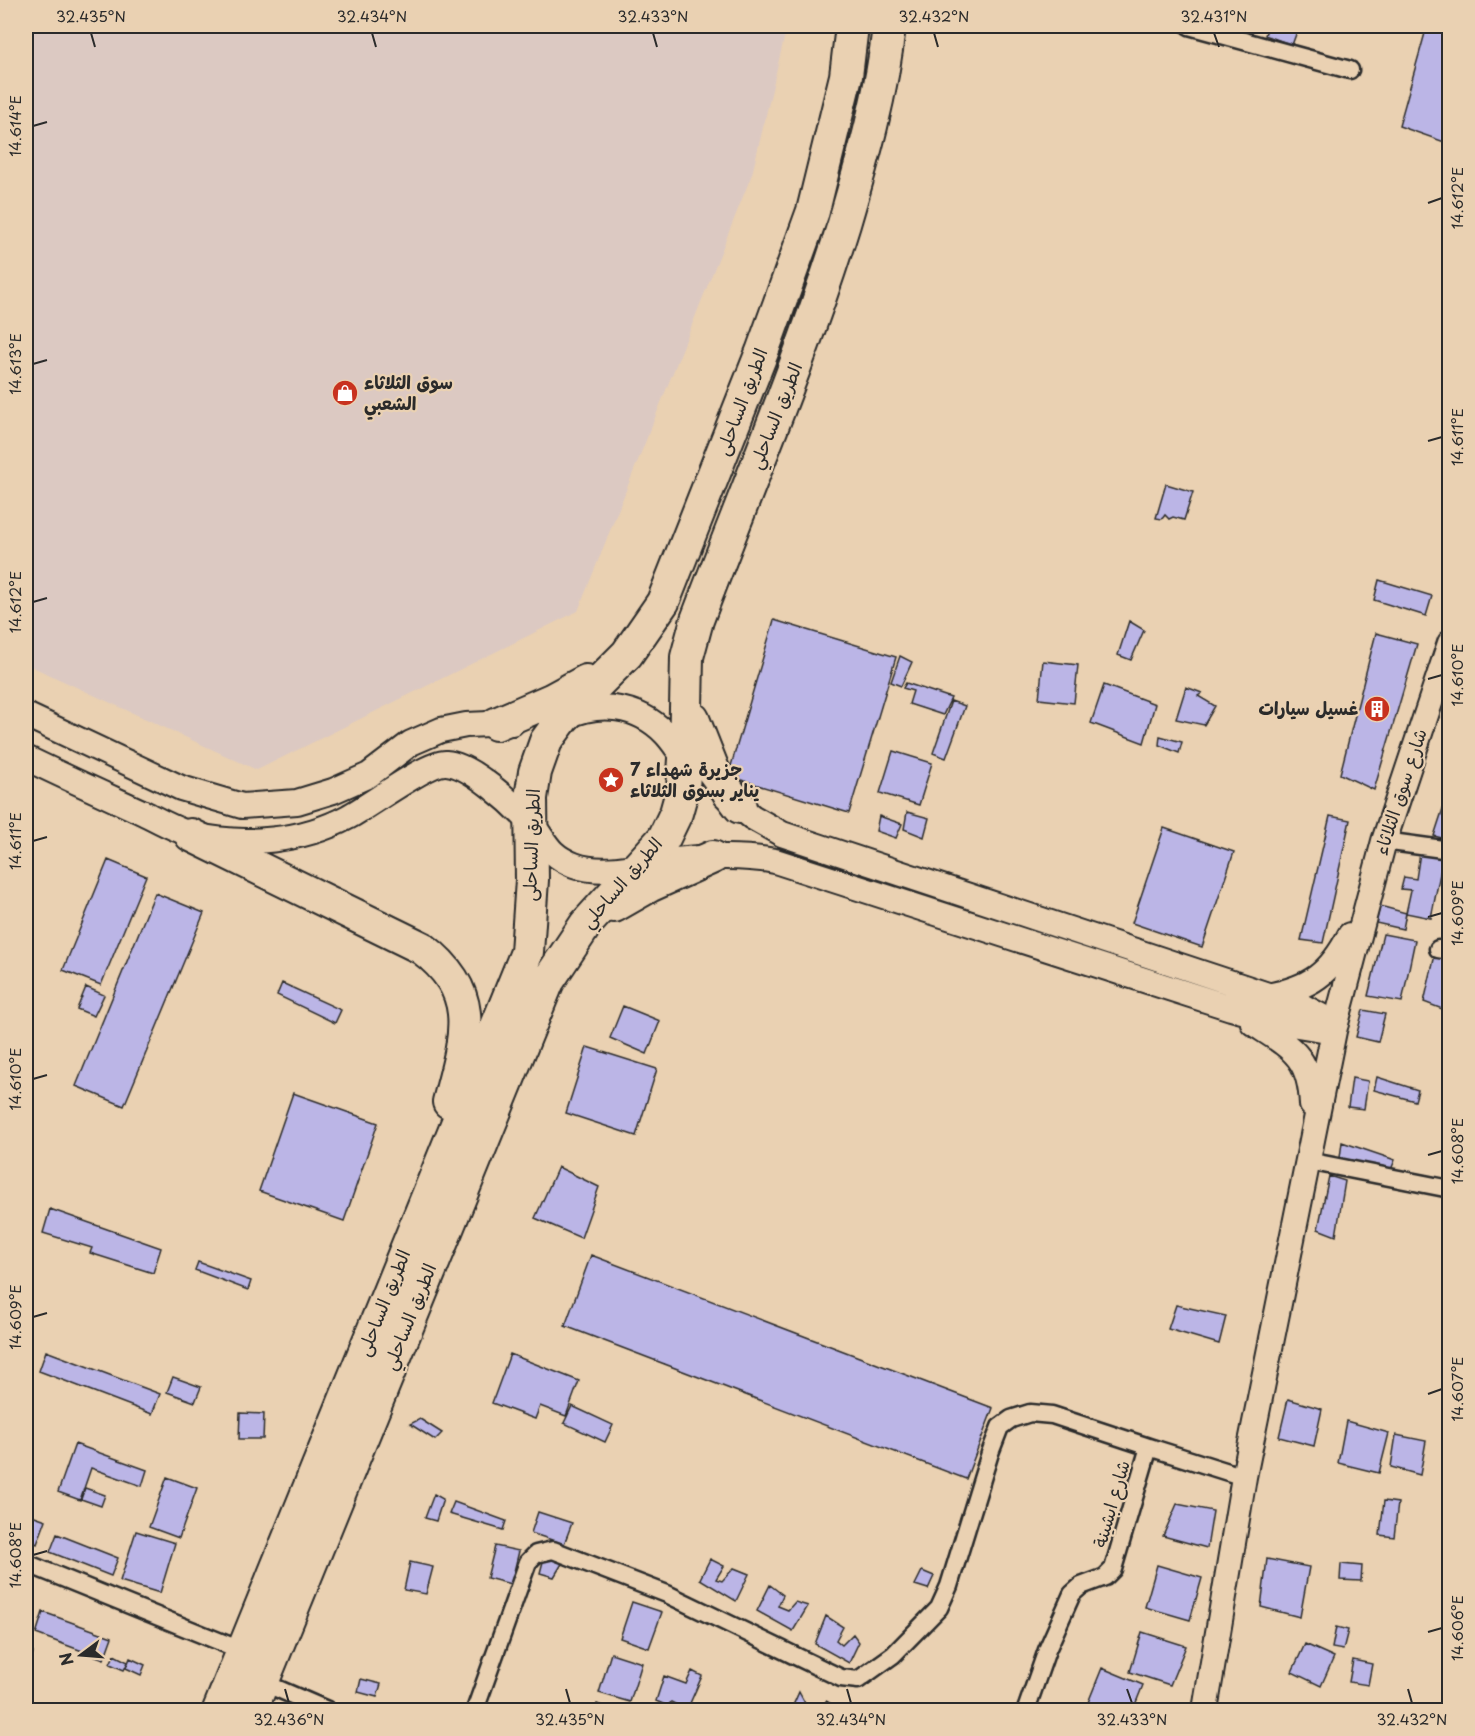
<svg xmlns="http://www.w3.org/2000/svg" width="1475" height="1736" font-family="'Playpen Sans','Playpen Sans Arabic',sans-serif">
<rect width="100%" height="100%" fill="#ead1b2"/>
<filter id="ink" filterUnits="userSpaceOnUse"><feTurbulence type="fractalNoise" baseFrequency=".0167" numOctaves="2"/><feDisplacementMap in="SourceGraphic" scale="12" xChannelSelector="R" yChannelSelector="G"/><feConvolveMatrix kernelMatrix="1 2 1 2 8 2 1 2 1" color-interpolation-filters="sRGB"/></filter>
<g filter="url(#ink)">
<path fill="#dcc9c2" d="M26 26H787L752 174 578 611 257 770 26 664Z"/>
<path fill="#bbb5e6" stroke="#2b2b2b" stroke-width="1.5" d="M1268 26H1299L1292 45 1265 35Z
M1427 26H1450V144L1399 126Z
M1166 484 1193 492 1184 520 1173 517 1169 519 1165 515 1162 519 1156 518Z
M1379 580 1432 596 1426 616 1374 600Z
M774 620 896 657 849 813 728 776Z
M1129 621 1144 630 1131 660 1118 655Z
M1376 633 1417 644 1374 790 1340 774Z
M900 656 912 662 901 686 891 682Z
M1043 661 1078 665 1074 703 1039 699Z
M906 683 951 698 943 715 909 704 913 691 903 688Z
M1104 685 1155 704 1144 743 1091 723Z
M1186 687 1202 693 1198 696 1215 706 1204 725 1176 719Z
M951 701 965 706 946 758 933 753Z
M1160 736 1182 742 1179 753 1159 745Z
M893 751 932 763 919 805 880 793Z
M1450 787V840L1434 836Z
M907 812 929 818 924 837 904 829Z
M879 816 902 824 896 838 876 831Z
M1330 816 1350 820 1323 943 1301 940Z
M1164 828 1234 852 1202 947 1132 923Z
M1420 853 1443 859 1431 918 1406 913 1411 890 1401 889 1404 877 1416 879Z
M108 860 146 876 101 985 63 970Z
M155 893 204 913 124 1106 76 1086Z
M1380 906 1406 913 1403 929 1376 923Z
M1383 934 1415 940 1402 1002 1368 996Z
M1435 955 1450 959V1012L1424 1002Z
M282 983 341 1010 335 1023 277 995Z
M86 987 104 995 94 1016 77 1009Z
M623 1006 660 1021 647 1054 610 1038Z
M1363 1010 1385 1014 1378 1042 1356 1037Z
M587 1047 657 1069 636 1136 566 1113Z
M1377 1077 1418 1090 1415 1101 1374 1090Z
M1352 1078 1368 1081 1364 1109 1348 1107Z
M293 1093 378 1123 344 1221 259 1191Z
M1342 1142 1395 1160 1390 1172 1340 1158Z
M558 1167 599 1187 581 1238 535 1218Z
M1329 1176 1345 1181 1336 1236 1318 1229Z
M50 1209 161 1248 153 1273 90 1253 92 1248 43 1233Z
M591 1255 993 1408 966 1479 565 1326Z
M198 1262 251 1281 248 1290 195 1270Z
M1176 1305 1226 1316 1219 1344 1168 1329Z
M46 1351 160 1394 152 1414 39 1371Z
M510 1354 579 1381 566 1416 540 1406 535 1419 492 1403Z
M173 1377 201 1387 195 1402 167 1392Z
M1288 1399 1322 1409 1314 1446 1279 1437Z
M572 1406 613 1425 605 1442 564 1423Z
M240 1413 264 1414 263 1439H239Z
M420 1419 442 1433 435 1440 410 1424Z
M1346 1421 1389 1433 1379 1473 1338 1463Z
M1396 1435 1426 1441 1420 1475 1391 1467Z
M75 1444 147 1470 142 1486 91 1468 80 1500 58 1492Z
M167 1477 197 1488 179 1538 149 1527Z
M85 1488 105 1495 101 1506 81 1499Z
M434 1494 443 1499 436 1521 425 1518Z
M1384 1501 1398 1503 1394 1537 1380 1535Z
M454 1502 506 1521 503 1530 449 1514Z
M1177 1504 1213 1511 1207 1548 1163 1536Z
M538 1512 572 1523 564 1544 531 1533Z
M26 1513 46 1520 37 1544 26 1539Z
M136 1531 175 1543 160 1593 120 1581Z
M57 1534 118 1558 111 1576 50 1552Z
M495 1546 519 1551 511 1584 487 1578Z
M545 1554 563 1562 554 1577 540 1573Z
M710 1559 724 1566 716 1579 722 1581 734 1568 749 1574 736 1601 700 1579Z
M1267 1559 1309 1567 1300 1617 1261 1607Z
M410 1562 433 1567 426 1594 404 1590Z
M1341 1564 1362 1566 1361 1581 1340 1580Z
M1157 1565 1202 1578 1190 1620 1145 1607Z
M922 1571 934 1576 928 1589 915 1585Z
M770 1585 783 1595 778 1606 788 1610 795 1602 808 1606 793 1631 757 1611Z
M632 1602 662 1612 649 1648 620 1638Z
M43 1612 112 1637 104 1659 36 1634Z
M826 1616 843 1627 836 1640 842 1645 853 1634 859 1642 849 1663 815 1644Z
M1336 1627 1348 1630 1343 1650 1332 1648Z
M1142 1632 1186 1646 1170 1685 1130 1672Z
M1305 1644 1334 1657 1321 1686 1292 1672Z
M26 1650 33 1652 28 1672H26Z
M611 1653 642 1663 630 1702 599 1693Z
M114 1655 128 1662 124 1670 110 1664Z
M130 1658 145 1665 141 1675 126 1668Z
M1353 1660 1372 1664 1368 1685 1349 1682Z
M1102 1668 1143 1685 1133 1710H1085Z
M692 1671 702 1676 687 1710 671 1702 668 1706 656 1701 664 1676 686 1684Z
M361 1679 381 1684 377 1697 358 1692Z
M799 1692 808 1709 791 1710Z
M826 1701 842 1710H821Z
M26 1702 47 1710H26Z
M597 1704 613 1710H595Z"/>
<g fill="none" stroke-linecap="round" stroke-linejoin="round">
<g stroke="#2b2b2b" stroke-width="21">
<path id="street" d="M1189 26 1350 70
M1384 841 1450 850
M1438 949 1450 951
M1308 1161 1450 1189
M26 1563 243 1651
M262 1682 327 1710
M475 1710 528 1562 536 1554 553 1550 667 1594 841 1678 858 1680 893 1655 939 1608 949 1586 990 1453 1000 1427 1011 1419 1030 1413 1052 1415 1149 1447
M1026 1710 1047 1650 1072 1594 1081 1586 1105 1577 1113 1569 1149 1447 1244 1477"/>
</g>
<g stroke="#2b2b2b" stroke-width="28">
<path id="secondary" d="M26 715 181 788 242 806 297 802 333 791 369 775 411 743 441 730 466 725 512 723
M565 717C600 701 637 705 665 733 674 742 680 754 689 763
M26 758C65 777 105 795 144 813 160 821 177 831 194 835 244 847 303 841 348 817 370 806 427 762 446 763 470 764 513 804 530 822 546 840 546 854 574 865 606 877 643 863 676 860 710 856 742 855 775 861L1231 1008 1285 1023 1334 1031
M726 796 752 817 782 834 1304 1007 1336 1024
M1267 996C1310 988 1330 974 1350 935
M1253 1023C1291 1048 1310 1055 1312 1105
M1205 1710 1244 1477 1334 1031 1384 841 1450 643"/>
</g>
<g stroke="#2b2b2b" stroke-width="36">
<path id="highway" d="M693 719 714 772 740 807
M496 724 551 700 586 681
M191 835 422 948C483 994 465 1039 449 1102
M614 906 649 886 713 857
M219 1710 527 952 532 880 531 798 535 772 546 741 563 718 627 654 663 602 762 352 813 211 846 76 852 26
M251 1710 548 981 586 924 664 838 676 813 683 788 685 759 687 657 697 620C747 488 802 359 844 224 863 159 882 94 889 26"/>
</g>
<use href="#street" stroke="#ead1b2" stroke-width="16"/>
<use href="#secondary" stroke="#ead1b2" stroke-width="24"/>
<use href="#highway" stroke="#ead1b2" stroke-width="32"/>
</g>
</g>
<path fill="none" stroke="#2b2b2b" stroke-width="2" d="M91 33 95 47M372 33 376 47M653 33 657 47M934 33 938 47M1214 33 1219 47M33 126 47 122M1428 203 1442 198M33 364 47 360M1428 441 1442 437M33 602 47 598M1428 679 1442 675M33 841 47 837M1428 917 1442 913M33 1079 47 1075M1428 1155 1442 1151M33 1317 47 1313M1428 1394 1442 1389M33 1555 47 1551M1428 1632 1442 1628M285 1689 289 1703M566 1689 570 1703M847 1689 851 1703M1127 1689 1132 1703M1408 1689 1412 1703"/>
<defs>
<g id="shop-disc" transform="scale(1.35)"><circle r="9.5" fill="#c8321e" stroke="#ead1b2"/><path d="M-5-2.5h2.3a2.7 3.5 0 0 1 5.4 0H5L5.5 6h-11ZM-1.5-2.5h3a1.5 2.3 0 0 0-3 0Z" fill="#fff"/></g>
<g id="building-disc" transform="scale(1.35)"><circle r="9.5" fill="#c8321e" stroke="#ead1b2"/><path d="M-4-6H4V6H1V3H-1V6H-4ZM-2.5-4.3h1.7v1.8h-1.7ZM.8-4.3h1.7v1.8H.8ZM-2.5-1h1.7V.8h-1.7ZM.8-1h1.7V.8H.8Z" fill="#fff"/></g>
<g id="sight-disc" transform="scale(1.35)"><circle r="9.5" fill="#c8321e" stroke="#ead1b2"/><path d="M0-6L1.8-2.2L6-1.7L2.9 1.2L3.7 5.4L0 3.3L-3.7 5.4L-2.9 1.2L-6-1.7L-1.8-2.2Z" fill="#fff"/></g>
</defs>
<g fill-rule="evenodd">
<use href="#shop-disc" x="345" y="393"/>
<use href="#building-disc" x="1377" y="709"/>
<use href="#sight-disc" x="611" y="780"/>
</g>
<g text-anchor="middle" stroke-width="4.5" stroke-linejoin="round" paint-order="stroke">
<g font-size="18" font-weight="bold" fill="#2b2b2b" stroke="#ead1b2" text-anchor="start">
<text x="364" y="389">سوق الثلاثاء<tspan x="364" dy="21">الشعبي</tspan></text>
<text x="1358" y="715" text-anchor="end">غسيل سيارات</text>
<text x="630" y="776">جزيرة شهداء 7<tspan x="630" dy="21">يناير بسوق الثلاثاء</tspan></text>
</g>
<g font-size="18" fill="#2b2b2b" stroke="#ead1b2">
<text transform="translate(742 402) rotate(-69)" y="6">الطريق الساحلى</text>
<text transform="translate(776 416) rotate(-68)" y="6">الطريق الساحلي</text>
<text transform="translate(1401 792) rotate(-72)" y="6">شارع سوق الثلاثاء</text>
<text transform="translate(532 845) rotate(-88)" y="6">الطريق الساحلى</text>
<text transform="translate(622 883) rotate(-49)" y="6">الطريق الساحلي</text>
<text transform="translate(384 1303) rotate(-68)" y="6">الطريق الساحلى</text>
<text transform="translate(410 1317) rotate(-68)" y="6">الطريق الساحلي</text>
<text transform="translate(1112 1504) rotate(-74)" y="6">شارع ابشينة</text>
</g>
</g>
<rect width="1475" height="1736" fill="none" stroke="#ead1b2" stroke-width="66"/>
<g transform="translate(81 1655) rotate(254)" stroke="#ead1b2" stroke-width="4.5" paint-order="stroke">
<path d="M0-4.5L10 22L0 15L-10 22Z" fill="#2b2b2b"/>
<text y="-9" font-size="16" font-weight="bold" text-anchor="middle" fill="#2b2b2b">N</text>
</g>
<rect x="33" y="33" width="1409" height="1670" fill="none" stroke="#2b2b2b" stroke-width="2"/>
<g font-size="15" text-anchor="middle" fill="#2b2b2b">
<text x="91" y="22">32.435°N</text>
<text x="372" y="22">32.434°N</text>
<text x="653" y="22">32.433°N</text>
<text x="934" y="22">32.432°N</text>
<text x="1214" y="22">32.431°N</text>
<text transform="translate(16 126) rotate(-90)" y="5">14.614°E</text>
<text transform="translate(1458 198) rotate(-90)" y="5">14.612°E</text>
<text transform="translate(16 364) rotate(-90)" y="5">14.613°E</text>
<text transform="translate(1458 437) rotate(-90)" y="5">14.611°E</text>
<text transform="translate(16 602) rotate(-90)" y="5">14.612°E</text>
<text transform="translate(1458 675) rotate(-90)" y="5">14.610°E</text>
<text transform="translate(16 841) rotate(-90)" y="5">14.611°E</text>
<text transform="translate(1458 913) rotate(-90)" y="5">14.609°E</text>
<text transform="translate(16 1079) rotate(-90)" y="5">14.610°E</text>
<text transform="translate(1458 1151) rotate(-90)" y="5">14.608°E</text>
<text transform="translate(16 1317) rotate(-90)" y="5">14.609°E</text>
<text transform="translate(1458 1389) rotate(-90)" y="5">14.607°E</text>
<text transform="translate(16 1555) rotate(-90)" y="5">14.608°E</text>
<text transform="translate(1458 1628) rotate(-90)" y="5">14.606°E</text>
<text x="289" y="1725">32.436°N</text>
<text x="570" y="1725">32.435°N</text>
<text x="851" y="1725">32.434°N</text>
<text x="1132" y="1725">32.433°N</text>
<text x="1412" y="1725">32.432°N</text>
</g>
</svg>
